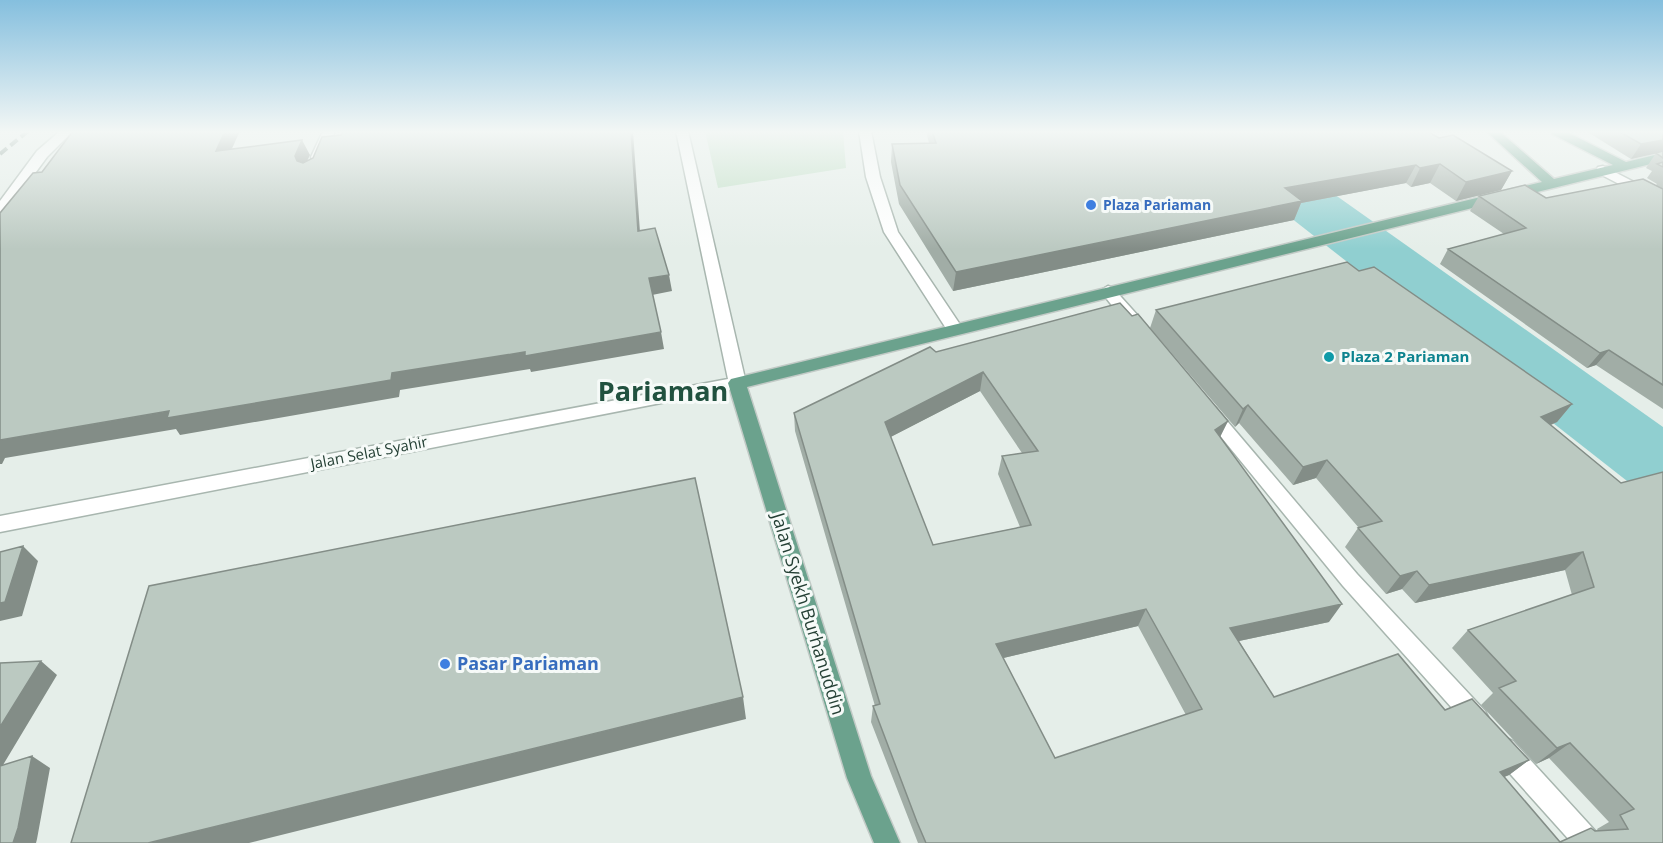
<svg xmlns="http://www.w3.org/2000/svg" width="1663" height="843" font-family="'Open Sans',sans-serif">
<rect width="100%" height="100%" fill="#e5eee9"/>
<path fill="#bfdec4" d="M705 131H843L846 168 718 188Z"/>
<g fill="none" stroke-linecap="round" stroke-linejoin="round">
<path fill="#90cfd0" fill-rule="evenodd" d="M1187 131H1245L1663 427V496L1636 488 1194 142Z"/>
<g stroke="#a8b6af" stroke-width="3">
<path id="minor" d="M60 131H73L47 157 5 214 0 215V201L37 151Z
M323 131H335L322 160H312L311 157Z
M676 131H688L746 383 743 387 0 532V516L728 379Z
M859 131H871L880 177 898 232 963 329 961 333H949L884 232 866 177Z
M1603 166 1663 197V207L1598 173 1596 170 1598 167Z
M1108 286 1113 288 1140 318 1142 322 1140 326H1128L1103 294 1100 291Z
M1210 406 1216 408 1357 574 1485 711 1489 719 1485 727 1477 730 1469 727 1343 586 1204 416 1201 412 1204 408Z
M1504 737 1513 741 1598 834 1602 843H1572L1495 757 1492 749 1495 741Z"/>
</g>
<g stroke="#c2cac6" stroke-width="3">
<path id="major" d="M1486 131H1499L1554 179 1613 165 1552 134 1550 131H1565L1626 162 1663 153V161L747 387 871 776 900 843H874L847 778 728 383 731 379 1542 182Z"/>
</g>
<use href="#minor" fill="#fff" fill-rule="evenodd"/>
<use href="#major" fill="#6ba28d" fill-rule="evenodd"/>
<path stroke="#607b70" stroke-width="4" stroke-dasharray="9 4.5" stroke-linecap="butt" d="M0 154 28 131"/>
</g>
<path fill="#a1ada6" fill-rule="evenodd" d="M926 131H1427L1439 138 1512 171 1501 190 1456 201 1430 183 1411 187 1406 183 1301 203 1294 220 953 291 899 204 891 162 892 144 929 143Z
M1586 131H1663V409L1596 365 1587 368 1440 264 1448 249 1504 234 1470 211 1479 196 1546 198 1656 185 1657 184 1647 178 1652 171 1646 168 1656 153 1660 152 1631 159Z
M1359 271 1572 404 1557 422 1551 425 1663 843H918L871 722 873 706H875L795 431 794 413 936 352 1228 421 1220 437 1329 622 1239 641 1274 697 1445 710 1529 760 1509 775 1504 777 1560 842 1598 831 1597 829 1609 822 1549 758 1536 764 1481 705 1493 693 1452 648 1468 630 1572 595 1565 570 1415 603 1402 589 1386 594 1345 547 1358 528H1359L1316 478 1293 485 1239 423 1235 427 1150 328 1156 310ZM980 391 1022 453 1002 456 998 474 1020 527 933 545 890 437ZM1138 626 1186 715 1055 758 1003 658Z"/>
<path fill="#838d87" d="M225 131H240L224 166 216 151Z
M631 131H633L641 247 638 231Z
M302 140 310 155 302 172 295 156Z
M1663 140V152L1631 159 1641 144Z
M1440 164 1430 183 1411 187 1420 168Z
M1416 165 1406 183 1301 203 1294 220 953 291 956 272 1285 188Z
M1512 171 1501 190 1456 201 1466 182Z
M669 275 672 291 652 295 649 278Z
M661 332 664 349 531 372 530 369 400 390 399 397 180 435 176 429 5 458 2 464H0V440L392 373 525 352Z
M1609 350 1596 365 1587 368 1600 353Z
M983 372 980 391 883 441 885 422Z
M1572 404 1557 422 1526 435 1541 417Z
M1248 405 1239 423 1235 427 1243 409Z
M1228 421 1219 439 1215 430Z
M1327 460 1316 478 1293 485 1303 467Z
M23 546 38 561 22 616 0 621V603Z
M1583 552 1565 570 1415 603 1429 585Z
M1417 571 1402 589 1386 594 1400 576Z
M1342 604 1329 622 1220 645 1230 628Z
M1146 609 1138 626 991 661 996 644Z
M41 661 57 675 0 770V727Z
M743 697 746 719 249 843H148Z
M1570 743 1549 758 1536 764 1557 748Z
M32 756 50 768 37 839 36 843H13Z
M1529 760 1509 775 1480 787 1500 772Z"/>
<path fill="#bbc9c1" stroke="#838d87" stroke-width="1.5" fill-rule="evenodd" d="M73 131H225L216 151 302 140 295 156 297 161 303 163 313 158 322 137 341 135 343 131H631L638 231 655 228 669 275 649 278 661 332 525 356V352L392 373 391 380 167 418 169 411 0 440V213L33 173 42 172Z
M932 131H1427L1439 138 1453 135 1512 171 1466 182 1440 164 1420 168 1416 165 1285 188 1302 201 956 272 900 185 892 144 936 143Z
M1618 131H1663V140L1641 144Z
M1663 151V158L1656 153Z
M1663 162V167L1657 164Z
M1643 179 1663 189V385L1609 350 1600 353 1448 249 1526 228 1479 196 1525 185 1546 198Z
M1347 262 1359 271 1374 267 1572 404 1541 417 1621 483 1663 472V843H926L917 822 873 706 880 704 794 413 930 347 936 352 1120 303 1132 316 1138 314 1228 421 1215 430 1342 604 1230 628 1274 697 1398 654 1445 710 1472 699 1529 760 1500 772 1560 842 1591 828 1595 831 1628 829 1620 815 1634 809 1570 743 1557 748 1499 688 1516 681 1468 630 1594 587 1583 552 1429 585 1417 571 1400 576 1358 528 1382 521 1327 460 1303 467 1248 405 1243 409 1156 310ZM983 372 1038 451 1002 456 1031 525 933 545 885 422ZM1146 609 1202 709 1055 758 996 644Z
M695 478 743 697 148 843H71L149 586Z
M23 546 5 602 0 603V552Z
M41 661 0 727V663Z
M32 756 18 828 13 843H0V766Z"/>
<linearGradient id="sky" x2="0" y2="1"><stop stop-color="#85bfde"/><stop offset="0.53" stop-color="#f3f7f5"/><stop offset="1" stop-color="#f3f7f5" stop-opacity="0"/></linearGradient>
<rect width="1663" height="249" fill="url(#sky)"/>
<g fill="#3f7fe0" stroke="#f6faf8" stroke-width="2">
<circle cx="1091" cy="205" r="6"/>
<circle cx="445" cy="664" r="6"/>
</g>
<circle fill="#0f9aa8" stroke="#f6faf8" stroke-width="2" cx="1329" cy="357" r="6"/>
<g text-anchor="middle" stroke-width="6" stroke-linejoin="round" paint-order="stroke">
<g font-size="14" font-weight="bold" fill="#366cbe" stroke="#f6faf8" text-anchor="start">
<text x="1103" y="210">Plaza Pariaman</text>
</g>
<g font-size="15" font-weight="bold" fill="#0d838f" stroke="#f6faf8" text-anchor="start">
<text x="1341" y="362">Plaza 2 Pariaman</text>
</g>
<g font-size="15" fill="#254035" stroke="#f6faf8">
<text transform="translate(369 453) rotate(-11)" y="5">Jalan Selat Syahir</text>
</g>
<g font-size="18" fill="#254035" stroke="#f6faf8">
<text transform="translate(808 614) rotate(73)" y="6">Jalan Syekh Burhanuddin</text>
</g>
<g font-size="18" font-weight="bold" fill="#366cbe" stroke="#f6faf8" text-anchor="start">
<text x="457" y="670">Pasar Pariaman</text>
</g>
<g font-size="27" font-weight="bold" fill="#21513f" stroke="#f6faf8">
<text x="663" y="401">Pariaman</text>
</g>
</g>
</svg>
